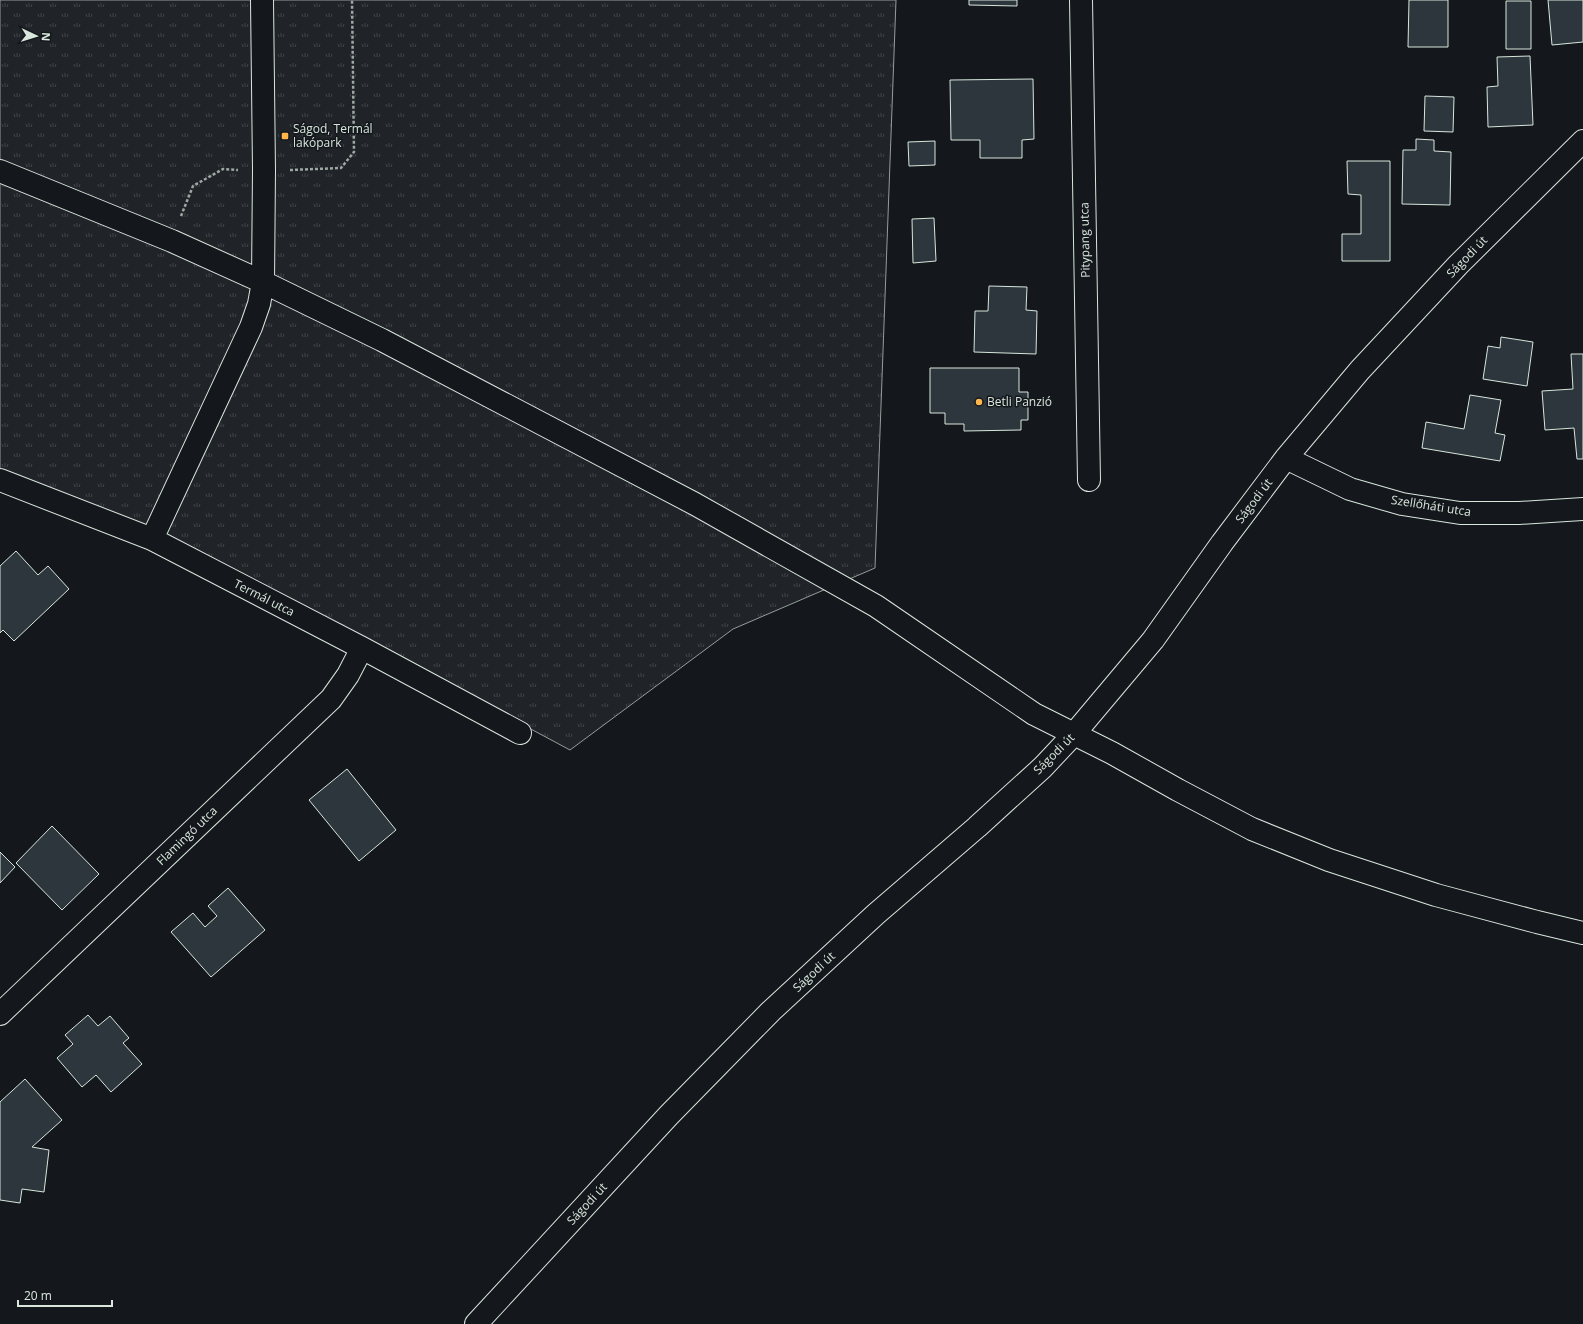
<svg xmlns="http://www.w3.org/2000/svg" width="1583" height="1324" font-family="'Open Sans',sans-serif">
<defs>
<pattern id="grass-tufts" width="24" height="20" patternUnits="userSpaceOnUse"><rect width="24" height="20" fill="#202428"/><path d="M3 7l-1-3M5 7V3M7 7l1-3M15 17l-1-3M17 17v-4M19 17l1-3" fill="none" stroke="#404447"/></pattern>
</defs>
<rect width="100%" height="100%" fill="#14181c"/>
<path fill="url(#grass-tufts)" stroke="#939e99" d="M0 0H896L875 568 733 629 570 750 174 538 0 473Z"/>
<path fill="#2c363c" stroke="#d8e6dc" d="M969 0H1017V6L969 5Z
M1409 0H1448V47H1408Z
M1548 0H1583V42L1552 45Z
M1506 1H1531V49H1506Z
M1530 56 1533 125 1488 127 1487 87 1498 86 1497 57Z
M1033 79 1034 139 1022 140V158H980V140H951L950 80Z
M1425 96 1454 97 1453 132 1424 131Z
M1416 139 1434 140V151L1451 152 1450 205 1402 204 1403 150H1416Z
M935 141V165L909 166 908 142Z
M1347 161H1390V261H1342V234H1361V195L1348 194Z
M934 218 936 261 913 263 912 219Z
M989 286 1027 287 1026 310 1037 311 1036 354 974 352 975 311H988Z
M1501 337 1533 342 1527 386 1483 379 1488 346 1500 348Z
M1571 354H1583V459H1577L1574 428 1545 430 1542 391 1573 389Z
M930 368H1019V392H1028V420H1021V430L964 431V424H945V413H930Z
M1470 395 1501 400 1495 433 1505 435 1500 461 1422 448 1426 422 1464 429Z
M16 551 38 575 48 566 69 589 14 641 3 630 0 633V566Z
M347 769 396 830 359 861 309 800Z
M52 826 99 874 62 910 16 863Z
M0 852 15 867 0 883Z
M228 888 265 930 211 977 171 932 193 913 205 927 217 916 208 906Z
M88 1015 98 1026 110 1016 129 1038 123 1043 142 1064 111 1092 96 1075 82 1087 57 1058 73 1044 65 1035Z
M25 1079 62 1120 32 1147 49 1150 44 1192 22 1189 20 1203 0 1200V1102Z"/>
<g fill="none" stroke-linecap="round" stroke-linejoin="round">
<g stroke="#d8e6dc" stroke-width="24">
<path id="minor" d="M1081 0 1089 480
M0 171 172 241 263 282 382 340 695 504 876 606 1034 714 1112 753 1178 790 1252 829 1329 860 1436 895 1537 922 1583 933
M1286 458 1350 489 1402 504 1460 513H1519L1583 509
M0 480 152 539 362 648 520 733
M152 539 251 327 259 304 263 282 264 170 262 0
M0 1014 331 699 348 675 362 648
M476 1324 669 1115 771 1011 876 914 977 827 1043 767 1074 734 1153 640 1222 543 1286 458 1360 370 1458 265 1583 141"/>
</g>
<path stroke="#9da8a2" stroke-width="2.5" stroke-dasharray="3 2" stroke-linecap="butt" d="M290 170 341 168 354 152 352 0
M181 216 193 186 223 169 238 170"/>
<use href="#minor" stroke="#14181c" stroke-width="22"/>
</g>
<g fill="#ffb74d" stroke="#14181c" stroke-width="1.5">
<rect x="281" y="132" width="8" height="8" rx="2"/>
<circle cx="979" cy="402" r="4"/>
</g>
<g text-anchor="middle" stroke-width="3" stroke-linejoin="round" paint-order="stroke">
<g font-size="12" fill="#d8e6dc" stroke="#14181c" text-anchor="start">
<text x="293" y="133">Ságod, Termál<tspan x="293" dy="14">lakópark</tspan></text>
<text x="987" y="406">Betli Panzió</text>
</g>
<g font-size="12" fill="#d8e6dc" stroke="#14181c">
<text transform="translate(1085 240) rotate(-91)" y="4">Pitypang utca</text>
<text transform="translate(1467 257) rotate(-46)" y="4">Ságodi út</text>
<text transform="translate(1254 501) rotate(-53)" y="4">Ságodi út</text>
<text transform="translate(1431 506) rotate(9)" y="4">Szellőháti utca</text>
<text transform="translate(264 598) rotate(27)" y="4">Termál utca</text>
<text transform="translate(1054 754) rotate(-45)" y="4">Ságodi út</text>
<text transform="translate(187 836) rotate(-44)" y="4">Flamingó utca</text>
<text transform="translate(814 972) rotate(-43)" y="4">Ságodi út</text>
<text transform="translate(587 1204) rotate(-47)" y="4">Ságodi út</text>
</g>
</g>
<g transform="translate(36 36) rotate(94)" stroke="#14181c" stroke-width="3" paint-order="stroke">
<path d="M0-3L7 15L0 10L-7 15Z" fill="#d8e6dc"/>
<text y="-6" font-size="11" font-weight="bold" text-anchor="middle" fill="#d8e6dc">N</text>
</g>
<path d="M18 1300v6h94v-6" fill="none" stroke="#d8e6dc" stroke-width="2"/>
<text x="24" y="1300" font-size="12" fill="#d8e6dc" stroke="#14181c" stroke-width="3" paint-order="stroke">20 m</text>
</svg>
